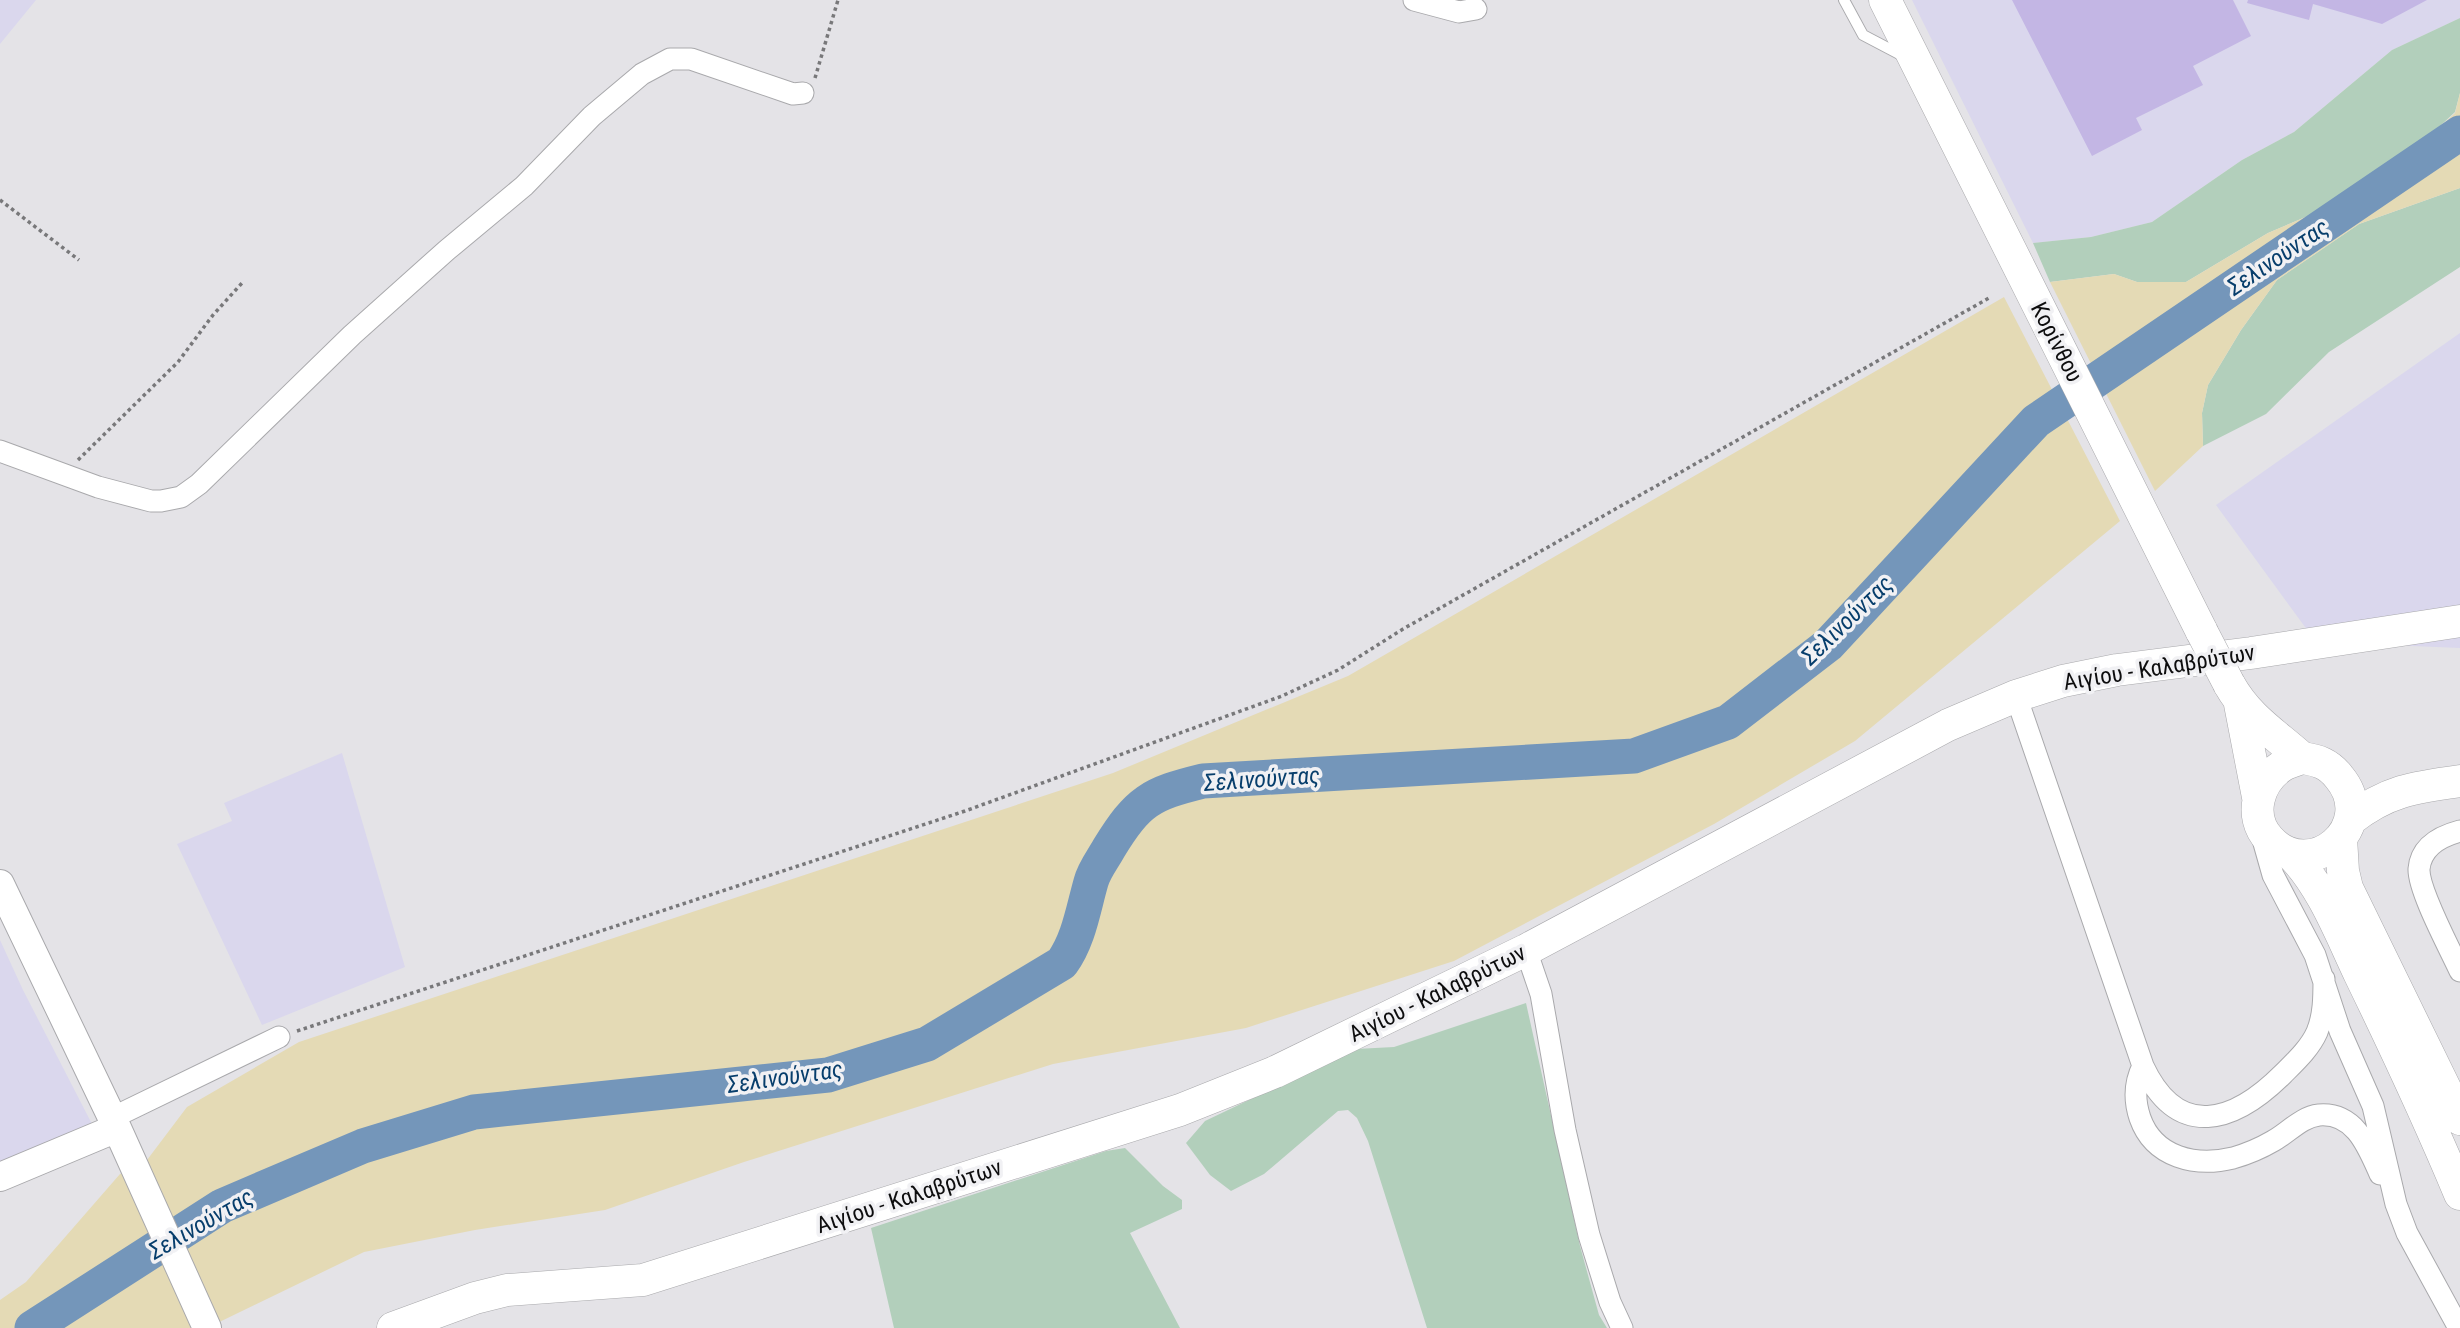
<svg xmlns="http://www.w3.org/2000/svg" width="2460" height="1328" font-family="'Roboto Condensed',sans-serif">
<rect width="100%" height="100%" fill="#e4e3e7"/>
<path fill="#dad7ed" d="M0 0H36L0 44Z
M1912 0H2460V18L2392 50 2294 132 2242 160 2152 222 2091 237 2033 243Z
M2460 333V648L2316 642 2216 505Z
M342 753 405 967 262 1025 177 844 232 821 224 803Z
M0 940 23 990 93 1126 0 1168Z"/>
<path fill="#b2cfbb" d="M2460 18V93L2455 112 2423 142 2327 208 2268 233 2186 282H2137L2114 274 2050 282 2033 243 2091 237 2152 222 2242 160 2294 132 2392 50Z
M2460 188V267L2329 352 2266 414 2203 446 2202 413 2208 385 2241 330 2277 280 2359 224Z
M1526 1003 1580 1246 1599 1315 1607 1328H1427L1368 1141 1357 1118 1348 1110 1338 1111 1264 1174 1231 1191 1210 1175 1186 1143 1205 1121 1356 1049 1394 1047Z
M1125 1148 1163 1186 1182 1200V1209L1130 1233 1180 1328H894L871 1228 1106 1151Z"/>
<path fill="#e4dab5" d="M2460 93V188L2359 224 2277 280 2241 330 2208 385 2202 413 2203 446 2155 491 2050 282 2114 274 2137 282H2186L2268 233 2327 208 2423 142 2455 113Z
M2004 297 2120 521 1855 741 1714 824 1454 961 1246 1028 1053 1064 744 1162 605 1210 475 1230 364 1252 207 1328H0V1300L26 1282 120 1174 147 1160 187 1107 299 1042 1113 773 1348 676Z"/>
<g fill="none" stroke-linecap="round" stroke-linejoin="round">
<path stroke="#7496ba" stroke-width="35" d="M32 1328 222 1206 363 1146 474 1112 828 1075 927 1044 1062 963C1079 939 1083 910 1091 882 1094 870 1103 859 1109 848 1138 801 1150 794 1203 781L1634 756 1728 722 1828 645 2036 421 2460 133"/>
</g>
<path fill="#c3b6e4" d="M2012 0H2233L2251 36 2193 66 2203 85 2136 118 2142 130 2092 156Z
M2248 0H2427L2382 24 2313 4 2309 20 2247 3Z"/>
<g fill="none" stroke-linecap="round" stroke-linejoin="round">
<g stroke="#a9a9ac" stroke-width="12">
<path id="lane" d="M1844 0 1863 35 1903 56"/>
</g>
<g stroke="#a9a9ac" stroke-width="23">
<path id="street" d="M1414 0 1459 12 1476 9
M0 451 98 487 151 501H161L181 497 199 484 352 335 447 250 524 186 592 116 642 74 670 59H691L793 94 803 93
M2016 696 2143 1066C2178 1141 2234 1123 2283 1074 2296 1061 2310 1048 2317 1032 2324 1015 2324 997 2324 979
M2260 829 2273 875 2315 955 2340 1031 2373 1106 2396 1204 2407 1233 2459 1328
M2460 831C2441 836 2421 846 2419 869 2418 890 2450 949 2460 971
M1526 950 1541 994 1565 1130 1589 1235 1610 1302 1622 1328
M2143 1066C2134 1084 2134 1100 2140 1118 2154 1158 2196 1167 2233 1158 2247 1154 2261 1148 2273 1141 2288 1133 2301 1117 2319 1115 2355 1112 2368 1147 2380 1174
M112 1118 279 1037"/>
</g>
<g stroke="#a9a9ac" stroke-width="30">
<path id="secondary" d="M0 884 117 1128 207 1328
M0 1177 117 1128"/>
</g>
<g stroke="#a9a9ac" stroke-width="33">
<path id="primary" d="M1885 0 2202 632
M2229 684C2248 718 2274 733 2302 758
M2240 704 2258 797
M2302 758C2318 760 2329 764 2339 777 2380 826 2310 885 2269 839 2248 816 2258 782 2282 766 2288 762 2296 760 2302 758Z
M2350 820C2386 791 2415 787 2460 781
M2341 838 2343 871 2347 888 2460 1119
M2291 854C2323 887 2340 933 2360 975 2395 1047 2429 1120 2460 1194
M393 1328 475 1298 507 1290 643 1280 1180 1110 1275 1072 1526 950 1948 725 2016 696 2063 681 2117 670 2251 653 2460 621"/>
</g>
<path stroke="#78787a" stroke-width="3.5" stroke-dasharray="3.5 3.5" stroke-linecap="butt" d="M815 78 838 0
M0 200 79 260
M78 460 178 362 213 315 242 283
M297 1031 965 811 1282 696 1338 670 1403 629 1989 298"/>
<use href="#lane" stroke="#fff" stroke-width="10"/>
<use href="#street" stroke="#fff" stroke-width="21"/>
<use href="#secondary" stroke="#fff" stroke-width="28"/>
<use href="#primary" stroke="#fff" stroke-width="32"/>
<g stroke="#a9a9ac" stroke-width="33" stroke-linecap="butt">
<path id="primary-bridge" d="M2202 632 2229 684"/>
</g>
<use href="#primary-bridge" stroke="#fff" stroke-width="32"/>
</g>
<g text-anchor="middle" stroke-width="7" stroke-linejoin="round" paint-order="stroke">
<g font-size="23" fill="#0d0d0e" stroke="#f1f1f4">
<text transform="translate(2057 342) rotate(63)" y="8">Κορίνθου</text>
<text transform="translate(2159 667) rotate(-9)" y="8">Αιγίου - Καλαβρύτων</text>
<text transform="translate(1437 993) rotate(-26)" y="8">Αιγίου - Καλαβρύτων</text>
<text transform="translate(909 1196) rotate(-18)" y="8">Αιγίου - Καλαβρύτων</text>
</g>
<g font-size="24" font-style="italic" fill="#073e6c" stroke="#f1f1f4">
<text transform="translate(2278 257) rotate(-34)" y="8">Σελινούντας</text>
<text transform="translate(1847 620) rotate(-44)" y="8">Σελινούντας</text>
<text transform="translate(1262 779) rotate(-4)" y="8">Σελινούντας</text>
<text transform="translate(785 1077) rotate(-8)" y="8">Σελινούντας</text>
<text transform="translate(201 1224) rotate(-30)" y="8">Σελινούντας</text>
</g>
</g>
</svg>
